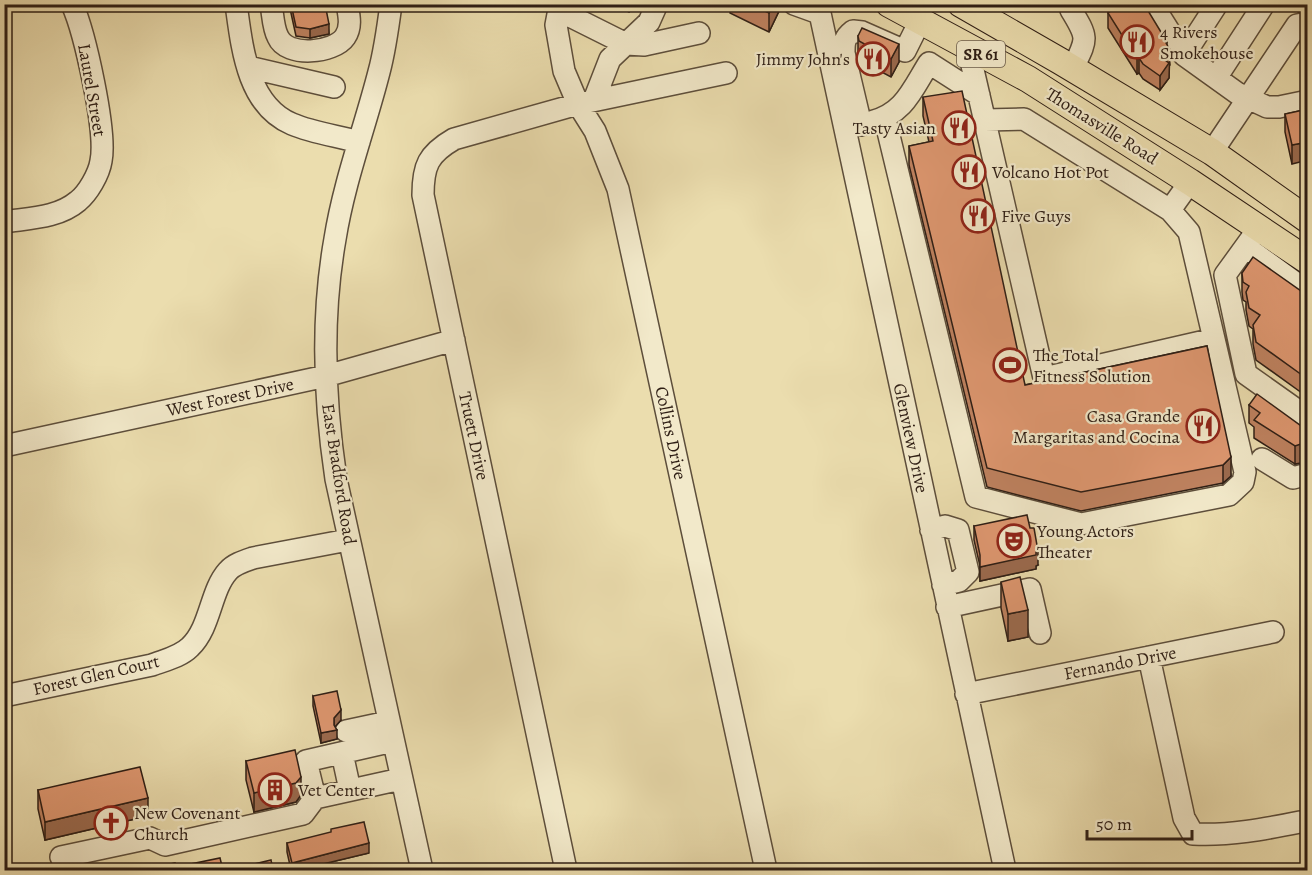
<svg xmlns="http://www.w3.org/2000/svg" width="1312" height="875" font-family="Alegreya,serif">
<rect width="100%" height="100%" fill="#ebddae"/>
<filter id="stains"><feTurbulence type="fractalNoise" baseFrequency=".00333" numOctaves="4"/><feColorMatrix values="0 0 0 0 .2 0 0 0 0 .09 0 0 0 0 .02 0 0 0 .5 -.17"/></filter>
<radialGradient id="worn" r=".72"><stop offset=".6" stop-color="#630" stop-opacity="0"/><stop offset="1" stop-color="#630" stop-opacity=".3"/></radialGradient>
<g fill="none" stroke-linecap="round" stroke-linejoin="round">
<g stroke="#5d4e3b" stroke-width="24">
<path id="minor" d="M236 4C242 47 247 105 292 124 313 133 338 136 359 142
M271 4C273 15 273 28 278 37 287 58 334 53 345 37 352 27 349 15 347 4
M391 4C388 27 385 50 379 72 365 127 344 182 335 239 321 318 324 399 336 479L422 870
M560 4 556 25 564 71 578 104 595 131 618 189 766 870
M794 4 819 13
M818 4 1005 870
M1152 4 1184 55 1237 93 1267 107H1279L1308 101
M1307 4 1308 7
M1071 10C1089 39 1087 39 1073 68
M570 16 626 44 644 45 699 33
M968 48 1044 378 1214 339
M1184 55 1217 4
M248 67 334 87
M1216 78 1264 4
M594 100 610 59 649 22 657 4
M885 119 976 497 1081 524 1229 495 1243 482 1245 472 1189 232 1170 210 1024 119 985 120
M871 122C904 114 912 90 929 63L979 95
M861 125 844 53C844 42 844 38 853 31L862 32 905 51 920 21
M1212 152 1297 25 1308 23
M1170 210 1190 182
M4 222C30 218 58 218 78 201 88 193 99 174 101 161 107 132 85 33 72 4
M1259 228 1225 275 1246 374 1308 418
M1246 247 1308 292
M4 446 326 376 454 340
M1262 459 1293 478 1308 474
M931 530 945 526 958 530 968 572 959 581 943 585
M947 607 1030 589 1040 633
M1149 657 1184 818 1193 834C1229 836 1265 829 1300 822
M966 694 1273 632
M4 696 152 665C165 660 180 657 190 647 211 627 210 591 228 571 234 564 244 561 253 558L348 540
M346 731 388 722
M342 753 350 790
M315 798 306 761 393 741
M61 857 150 838 165 845 303 814 315 798 401 779
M566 870 423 195C423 166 428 154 454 139L578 104 726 73"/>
</g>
<g stroke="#2e1e15" stroke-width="28">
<path id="major" d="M889 4 1028 79 1190 182 1308 261
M961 4 1060 61 1212 152 1308 220"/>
</g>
<use href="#minor" stroke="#f2e9ca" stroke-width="21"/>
<use href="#major" stroke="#ebddae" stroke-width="26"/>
</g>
<path fill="#bf8260" stroke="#2e1e15" stroke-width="1.5" d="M289 4H325L329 34 310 38 296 36Z
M612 4H632L629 12Z
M730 4H780V9L769 32 730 13Z
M1108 13 1167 46 1170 65 1169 66V78L1160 90 1143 79 1139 73 1137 74 1108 28Z
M858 36 899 62 891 77 859 60 858 55Z
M923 97 1025 385 1207 346 1231 476 1223 483 1081 511 987 487 909 165V146L929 142 923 116Z
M1308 109 1292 164 1285 132V114Z
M1242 273 1308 296V385L1302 393 1256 360 1253 344V329L1249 326 1246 310V302L1243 300 1242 292Z
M1249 405 1308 431 1301 463 1295 464 1254 438V427L1249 423Z
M974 526 1038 565 1036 566V569L980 581V566L974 540Z
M1001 582 1028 637 1008 641 1001 608Z
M313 696 341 720 335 727 337 739 321 743 313 706Z
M246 761 301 795 296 802 254 812 246 780Z
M38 790 148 816 45 840 38 809Z
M287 843 369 853 298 870H291L287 852Z"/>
<path fill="#9b6a4e" stroke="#2e1e15" stroke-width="1.5" d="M629 4H632L629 12Z
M773 4H780V9L769 32V13Z
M329 24V34L310 38V29Z
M1167 42V52L1170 50 1169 78 1160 90V57L1166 43Z
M899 44V62L891 77V59Z
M1139 58V73L1137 74V59Z
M1308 142V160L1292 164V145Z
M1308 367V385L1302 393V375Z
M1308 436V454L1301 463 1295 464V446Z
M1231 457V476L1223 483V465Z
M1038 551V565L1036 566V569L980 581V567Z
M1028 610V637L1008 641V614Z
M341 710V720L334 728V718Z
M337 730V739L321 743V733Z
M301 777V795L296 802 254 812V793Z
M148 798V816L45 840V822Z
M369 843V853L298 870H292V863Z"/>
<path fill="#de9770" stroke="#2e1e15" stroke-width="1.5" d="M291 4H325L329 24 310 29 296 27Z
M750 4H773L769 13Z
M1121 4H1144L1167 42 1166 43 1170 50 1160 57 1169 63 1160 76 1143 64 1139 58 1137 59 1108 13Z
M862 28 899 44 891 59 859 41 858 36Z
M962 91 1025 385 1207 346 1231 457 1223 465 1081 492 987 468 909 146 933 141 923 97Z
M1308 109V142L1292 145 1285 114Z
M1253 257 1308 296V367L1302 375 1256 342 1253 325 1260 315 1249 308 1246 292 1249 286 1243 282 1242 273Z
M1257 394 1308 431V436L1301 444 1295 446 1254 420 1260 413 1249 405Z
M1027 515 1030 528H1034L1038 551 1036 552V555L980 567V555L974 526Z
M1020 577 1028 610 1008 614 1001 582Z
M337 691 341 710 334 718V725L337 730 321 733 313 696Z
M295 750 301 777 296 783 254 793 246 761Z
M140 767 148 798 45 822 38 790Z
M364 822 369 843 292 863 287 843 331 832V829Z
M220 858 223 870H143L175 863 176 867Z
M271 860 273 870H238V868Z
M1308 864V870H1290V868Z"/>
<defs>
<g id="restaurant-ring" transform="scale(1.725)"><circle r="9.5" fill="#f2e9ca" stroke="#8f2418" stroke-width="1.5"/><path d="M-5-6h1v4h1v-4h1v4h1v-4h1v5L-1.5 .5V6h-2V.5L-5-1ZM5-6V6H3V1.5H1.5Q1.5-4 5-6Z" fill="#8f2418"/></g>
<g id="stadium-ring" transform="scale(1.725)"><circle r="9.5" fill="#f2e9ca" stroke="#8f2418" stroke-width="1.5"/><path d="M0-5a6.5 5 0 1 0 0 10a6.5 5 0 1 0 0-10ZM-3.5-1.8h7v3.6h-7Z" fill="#8f2418"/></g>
<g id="theatre-ring" transform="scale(1.725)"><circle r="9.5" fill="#f2e9ca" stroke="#8f2418" stroke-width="1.5"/><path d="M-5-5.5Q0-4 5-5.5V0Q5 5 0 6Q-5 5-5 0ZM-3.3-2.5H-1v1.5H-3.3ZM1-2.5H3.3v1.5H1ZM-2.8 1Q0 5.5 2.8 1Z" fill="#8f2418"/></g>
<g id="building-ring" transform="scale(1.725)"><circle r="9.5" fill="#f2e9ca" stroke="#8f2418" stroke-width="1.5"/><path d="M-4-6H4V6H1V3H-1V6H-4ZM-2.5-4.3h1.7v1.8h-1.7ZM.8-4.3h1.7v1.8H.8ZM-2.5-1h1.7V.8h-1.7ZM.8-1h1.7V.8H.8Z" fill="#8f2418"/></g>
<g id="church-ring" transform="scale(1.725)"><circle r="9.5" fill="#f2e9ca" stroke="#8f2418" stroke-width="1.5"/><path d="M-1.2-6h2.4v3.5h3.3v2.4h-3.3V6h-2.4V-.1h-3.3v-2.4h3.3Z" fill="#8f2418"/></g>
</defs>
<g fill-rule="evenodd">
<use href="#restaurant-ring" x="1137" y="42"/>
<use href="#restaurant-ring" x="873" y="59"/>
<use href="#restaurant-ring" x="959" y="128"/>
<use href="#restaurant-ring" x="969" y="172"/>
<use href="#restaurant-ring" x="978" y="216"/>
<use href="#stadium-ring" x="1010" y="365"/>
<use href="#restaurant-ring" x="1203" y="426"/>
<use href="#theatre-ring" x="1014" y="541"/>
<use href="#building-ring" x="275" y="790"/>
<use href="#church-ring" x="111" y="823"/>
</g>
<g text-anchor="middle" stroke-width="4.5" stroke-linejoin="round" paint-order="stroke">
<rect fill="#f2e9ca" stroke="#695b4b" stroke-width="1.5" x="957" y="41" width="48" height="26" rx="4.5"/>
<g font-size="16" font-weight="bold" fill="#2e1e15">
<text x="981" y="60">SR 61</text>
</g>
<g font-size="18" fill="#2e1e15" stroke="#f2e9ca" text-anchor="start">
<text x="1160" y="38">4 Rivers<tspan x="1160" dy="21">Smokehouse</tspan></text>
<text x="850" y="65" text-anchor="end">Jimmy John's</text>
<text x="936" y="134" text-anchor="end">Tasty Asian</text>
<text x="992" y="178">Volcano Hot Pot</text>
<text x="1001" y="222">Five Guys</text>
<text x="1033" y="361">The Total<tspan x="1033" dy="21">Fitness Solution</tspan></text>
<text x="1180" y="422" text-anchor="end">Casa Grande<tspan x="1180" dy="21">Margaritas and Cocina</tspan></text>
<text x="1037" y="537">Young Actors<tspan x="1037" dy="21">Theater</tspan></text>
<text x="298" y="796">Vet Center</text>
<text x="134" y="819">New Covenant<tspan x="134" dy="21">Church</tspan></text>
</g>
<g font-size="18" fill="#2e1e15" stroke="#f2e9ca">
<text transform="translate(92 90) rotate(80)" y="6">Laurel Street</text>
<text transform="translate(1102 126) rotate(32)" y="6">Thomasville Road</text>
<text transform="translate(230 397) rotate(-12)" y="6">West Forest Drive</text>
<text transform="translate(671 433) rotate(78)" y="6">Collins Drive</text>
<text transform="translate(474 436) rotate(78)" y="6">Truett Drive</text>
<text transform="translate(911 438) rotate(78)" y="6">Glenview Drive</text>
<text transform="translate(339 474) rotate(81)" y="6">East Bradford Road</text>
<text transform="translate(1120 663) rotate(-11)" y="6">Fernando Drive</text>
<text transform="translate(96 675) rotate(-13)" y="6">Forest Glen Court</text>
</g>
</g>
<rect width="1312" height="875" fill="none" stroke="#ebddae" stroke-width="24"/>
<rect x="6" y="6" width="1300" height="863" fill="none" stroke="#2e1e15" stroke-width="3"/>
<rect x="12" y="12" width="1288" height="851" fill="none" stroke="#2e1e15" stroke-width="1.5"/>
<path d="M1087 830v9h105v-9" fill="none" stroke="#2e1e15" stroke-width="3"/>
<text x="1096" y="830" font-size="18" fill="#2e1e15" stroke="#f2e9ca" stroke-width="4.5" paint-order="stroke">50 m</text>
<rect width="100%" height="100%" filter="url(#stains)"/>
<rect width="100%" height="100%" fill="url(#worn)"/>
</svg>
